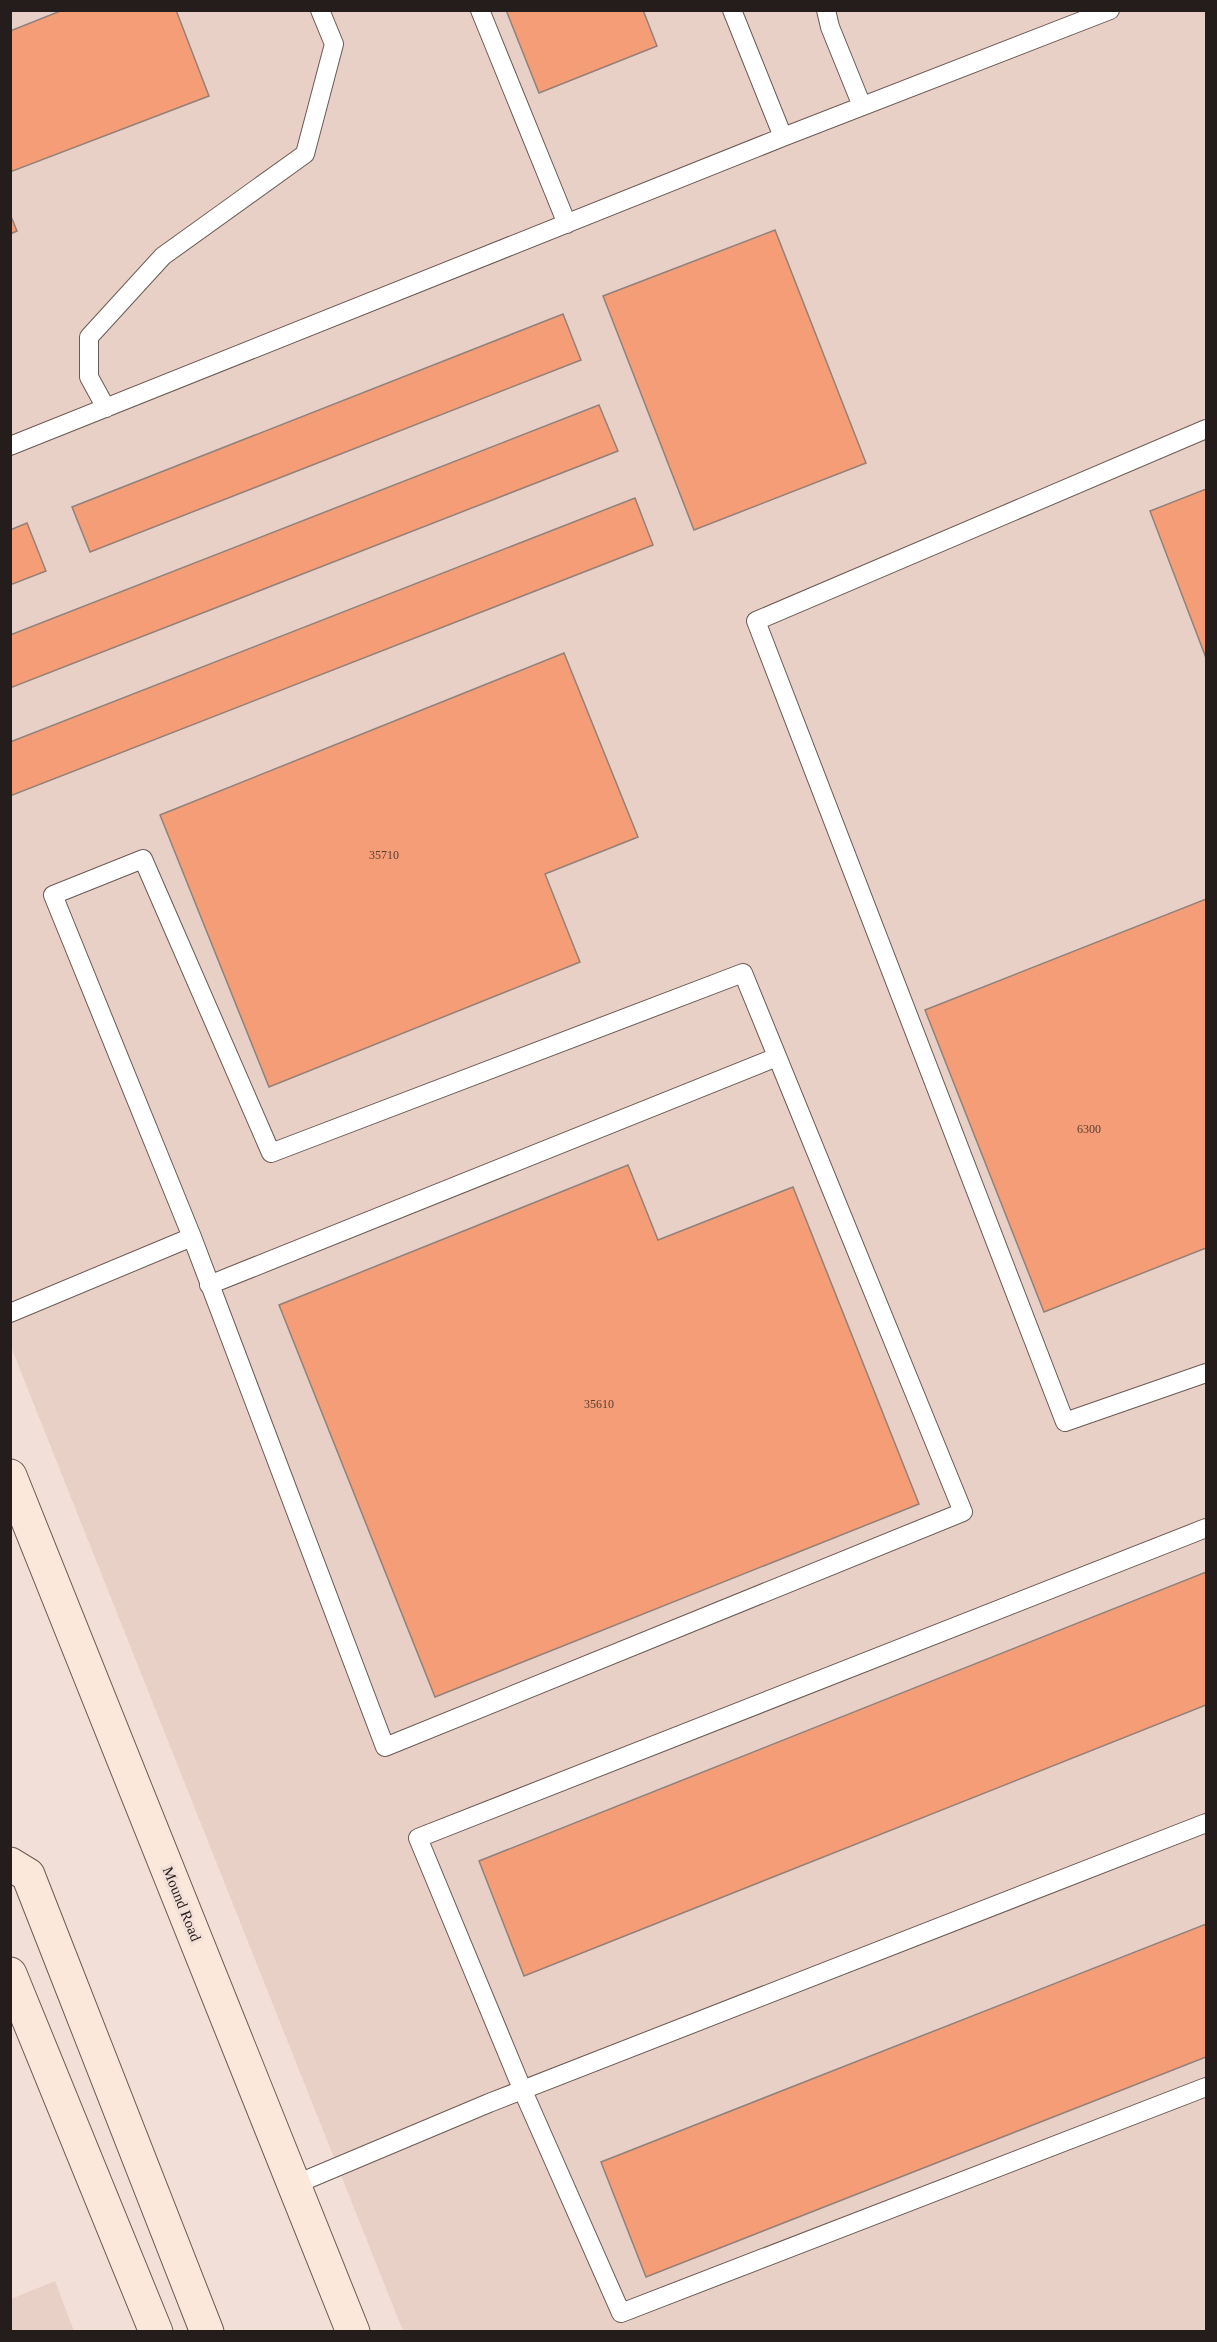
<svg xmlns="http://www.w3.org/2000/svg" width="1217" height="2342" font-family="Georgia,serif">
<rect width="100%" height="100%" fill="#f2e0d8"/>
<path fill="#e9d0c6" d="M11 11H1206V2331H403L11 1347Z
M55 2281 74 2331H11V2299Z"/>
<path fill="#f59d76" stroke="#91817a" stroke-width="1.5" d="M63 10H176L209 96 10 172V31Z
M506 10H643L657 46 539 93Z
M10 214 17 231 10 234Z
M775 230 866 463 694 530 603 296Z
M563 314 581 360 90 552 72 507Z
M599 405 618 451 10 688V635Z
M1206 489V658L1150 511Z
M635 498 653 545 10 796V742Z
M27 523 46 571 10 585V530Z
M564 653 638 837 545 874 580 962 269 1087 160 815Z
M1206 899V1248L1044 1312 925 1010Z
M628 1165 658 1240 793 1187 919 1504 435 1697 279 1305Z
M1206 1572V1705L524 1976 479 1861Z
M1206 1924V2057L646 2277 601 2162Z"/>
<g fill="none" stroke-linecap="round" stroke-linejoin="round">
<g stroke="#695a53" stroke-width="20">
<path id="service" d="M480 10 567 224
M732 10 783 137
M826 10 830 27 862 106
M106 408 89 377V337L163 256 305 154 334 44 320 10
M1206 429 756 621 1065 1422 1206 1373
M10 446 783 137 1110 10
M209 1285 777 1057
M10 1313 192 1237 53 895 143 859 271 1153 743 973 963 1512 385 1747 192 1237
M1206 1528 418 1838 523 2091 621 2313 1206 2087
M294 2185 489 2103 1206 1823"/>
</g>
<g stroke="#695a53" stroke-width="35">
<path id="secondary" d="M10 1476 353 2332
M10 1864 28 1875 207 2332
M10 1974 156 2332"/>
</g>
<use href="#service" stroke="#fff" stroke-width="18"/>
<use href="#secondary" stroke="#fbe8db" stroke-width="33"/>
</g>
<g text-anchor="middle" stroke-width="6" stroke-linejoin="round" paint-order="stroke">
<g font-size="12" fill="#583d32">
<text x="384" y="859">35710</text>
<text x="1089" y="1133">6300</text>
<text x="599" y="1408">35610</text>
</g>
<g font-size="15" fill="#241d1b" stroke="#f2e0d8">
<text transform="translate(182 1904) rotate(68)" y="5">Mound Road</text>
</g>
</g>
<rect width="1217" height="2342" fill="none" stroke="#241d1b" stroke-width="24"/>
</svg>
